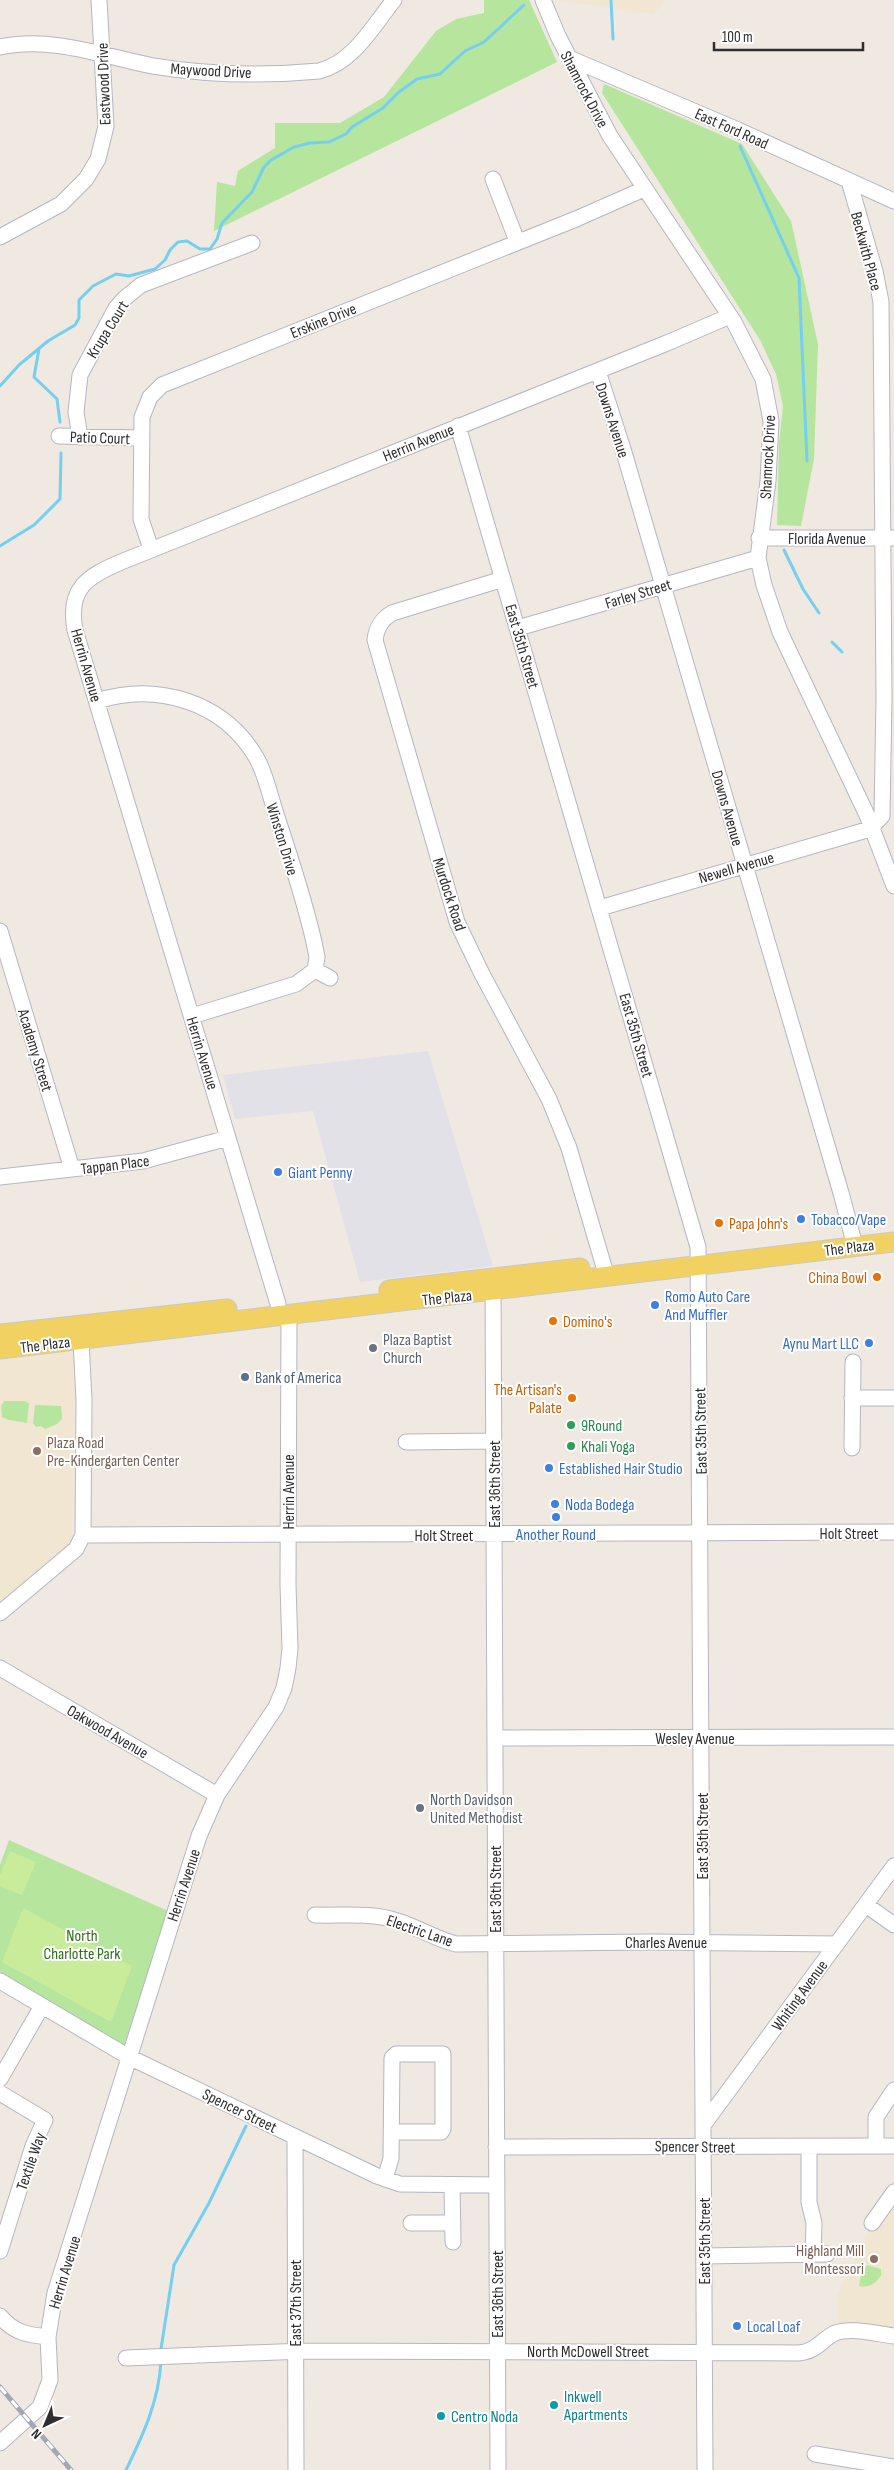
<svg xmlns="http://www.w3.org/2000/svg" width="894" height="2470" font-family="'Sofia Sans Condensed',sans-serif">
<rect width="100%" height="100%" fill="#efe9e1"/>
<path fill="#e3e1e8" d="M428 1051 493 1266 360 1282 313 1111 235 1119 223 1075Z"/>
<path fill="#f0e6d1" d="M558 0H666L653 14Z
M75 1349 72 1544 0 1604V1357Z
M894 2192V2339L838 2332 837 2296 872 2223Z"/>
<path fill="#b6e59e" d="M484 0H529L557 62 214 231 217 182 235 186 238 171 275 148V123H340L384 97 436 31 456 19 484 13Z
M604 84 742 144 791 221 818 344 814 459 801 526 777 525 779 444 783 406 776 374 760 340 602 93Z
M4 1401H24L29 1403 27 1423 9 1420 2 1417 1 1406Z
M35 1405 61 1406 62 1419 57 1424 45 1429 41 1426 36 1427 33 1423Z
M9 1840 168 1911 124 2046 0 1972V1865Z
M867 2265 881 2269V2275C876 2284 869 2288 859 2286L861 2275Z"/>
<path fill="#c9ec9a" d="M10 1851 36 1862 22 1895 0 1886V1875Z
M23 1908 132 1966 111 2022 2 1962Z"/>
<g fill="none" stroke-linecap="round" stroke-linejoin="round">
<path stroke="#75cff0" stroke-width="3" d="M611 0 613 39
M740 146 799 278 807 461
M39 349 34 377 57 399 60 422
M0 386 19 365 48 341 75 325 79 318V300L93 286 116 274 129 276 155 269 165 260 170 250 178 242 187 241 200 249H210L217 239 222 223 252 192 264 167 271 160 294 147 310 143 329 142 346 134 352 127 383 108 399 92 417 79 440 74 465 51 484 42 524 5
M0 546 34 525 60 499 61 453
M784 550 803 589 819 613
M832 642 842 652
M161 2349 174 2265 209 2203 246 2126
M126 2470C143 2435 159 2401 161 2361"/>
<g stroke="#b4b7c1" stroke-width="17">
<path id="minor" d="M543 0 558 36 610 136 734 322 763 379 771 421 768 481 758 558 764 585 780 632 867 815 894 886
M0 47C53 36 102 56 153 66 207 75 265 76 319 71 353 63 373 26 394 0
M569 58 738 130 894 201
M493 179 517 241
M0 237 61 204 86 179 98 159 106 126 99 0
M598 371 623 449 841 1193 855 1246
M458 426 698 1247 705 2470
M59 436 140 438
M80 437 76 412 80 375 116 308 125 298 141 285 252 243
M759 538H894
M151 549 141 519 142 417 150 397 162 385 576 219 644 189
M503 579 392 613C382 619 376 629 375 640L457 922 482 974 549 1099 569 1148 607 1277
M518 628 758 558
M97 701C156 682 223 701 256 757 266 774 270 796 276 814 290 856 304 899 314 942L317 957 315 970 296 984 192 1016
M600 908 870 829 882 816 884 698 881 302 875 271 849 181
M0 931 72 1169
M315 970 330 978
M0 1177 143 1161 228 1138
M493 1279 498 2470
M278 1304 75 630C67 588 88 576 121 562L667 343 730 316
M852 1398H894
M406 1442 493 1441
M852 1448 853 1362
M83 1535 894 1532
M0 1613 76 1549 83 1535 84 1400 81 1340
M0 1668 217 1795
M496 1738 894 1737
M866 1905 894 1925
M315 1915C342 1916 372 1912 397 1921 418 1927 435 1939 456 1944L650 1942 837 1944
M0 1981 129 2057 377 2176 400 2184 497 2185
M0 2079 42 2006
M0 2093 45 2120 33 2146 0 2251
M704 2124 894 1866
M295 2137 296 2470
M876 2146V2117L894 2090
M496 2147 894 2146
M809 2147V2202L814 2223 813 2254
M385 2179 391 2158 392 2058 396 2054H443V2129L441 2132H392
M452 2185 453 2242
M411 2223H453
M872 2223 894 2192
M704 2256 827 2254
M0 2316C14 2333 28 2335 48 2337
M126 2358 303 2351 798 2353C816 2352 821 2340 835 2333 851 2327 877 2334 894 2336
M0 2443 40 2407 50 2380 48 2337 55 2293 199 1836 217 1795 276 1707 284 1688 288 1668 290 1648 288 1585 289 1314
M815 2454 894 2467"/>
</g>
<g stroke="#c9c9c9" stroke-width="21">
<path id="major" d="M389 1290 580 1268
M0 1334 227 1309
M0 1349 894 1242"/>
</g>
<use href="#minor" stroke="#fff" stroke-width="15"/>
<use href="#major" stroke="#f2d163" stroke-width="19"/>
<g stroke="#a3a6b8" stroke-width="5">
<path id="rail" d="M0 2387 71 2470"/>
</g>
<use href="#rail" stroke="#fff" stroke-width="3" stroke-dasharray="9" stroke-linecap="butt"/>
</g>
<g fill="#3f7fe0" stroke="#fff" stroke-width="2">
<circle cx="278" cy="1172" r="5"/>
<circle cx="801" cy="1219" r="5"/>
<circle cx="655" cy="1305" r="5"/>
<circle cx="869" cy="1343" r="5"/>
<circle cx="549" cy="1468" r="5"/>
<circle cx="555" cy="1504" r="5"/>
<circle cx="556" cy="1517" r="5"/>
<circle cx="737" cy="2326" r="5"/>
</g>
<g fill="#e8710a" stroke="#fff" stroke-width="2">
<circle cx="719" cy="1223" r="5"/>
<circle cx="877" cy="1277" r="5"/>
<circle cx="553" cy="1321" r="5"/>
<circle cx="572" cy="1398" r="5"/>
</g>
<g fill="#6b7280" stroke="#fff" stroke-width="2">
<circle cx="373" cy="1348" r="5"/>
<circle cx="420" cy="1808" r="5"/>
</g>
<circle fill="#5c6f8a" stroke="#fff" stroke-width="2" cx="245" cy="1377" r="5"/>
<g fill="#2e9e5b" stroke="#fff" stroke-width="2">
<circle cx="571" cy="1425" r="5"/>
<circle cx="571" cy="1446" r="5"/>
</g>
<g fill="#8d6e63" stroke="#fff" stroke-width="2">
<circle cx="37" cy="1451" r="5"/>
<circle cx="874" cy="2259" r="5"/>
</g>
<g fill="#0f9aa8" stroke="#fff" stroke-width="2">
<circle cx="554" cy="2405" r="5"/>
<circle cx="441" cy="2416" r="5"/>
</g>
<g text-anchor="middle" stroke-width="4" stroke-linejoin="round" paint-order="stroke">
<g font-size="16" fill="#2e2e2e" stroke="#fff">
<text transform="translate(211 70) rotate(3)" y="6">Maywood Drive</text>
<text transform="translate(103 84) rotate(-92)" y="6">Eastwood Drive</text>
<text transform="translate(585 89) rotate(62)" y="6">Shamrock Drive</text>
<text transform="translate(732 128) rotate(24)" y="6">East Ford Road</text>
<text transform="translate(867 251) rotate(75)" y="6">Beckwith Place</text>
<text transform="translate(323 320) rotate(-22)" y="6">Erskine Drive</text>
<text transform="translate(107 329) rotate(-58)" y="6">Krupa Court</text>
<text transform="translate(613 420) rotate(72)" y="6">Downs Avenue</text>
<text transform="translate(100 437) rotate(2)" y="6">Patio Court</text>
<text transform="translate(418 442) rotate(-22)" y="6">Herrin Avenue</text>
<text transform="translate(767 457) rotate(-87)" y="6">Shamrock Drive</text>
<text x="827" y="544">Florida Avenue</text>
<text transform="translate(638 593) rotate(-17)" y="6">Farley Street</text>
<text transform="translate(523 646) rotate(74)" y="6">East 35th Street</text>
<text transform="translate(87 665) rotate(74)" y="6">Herrin Avenue</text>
<text transform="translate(728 808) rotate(74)" y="6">Downs Avenue</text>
<text transform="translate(283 839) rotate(73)" y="6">Winston Drive</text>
<text transform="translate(736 867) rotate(-16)" y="6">Newell Avenue</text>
<text transform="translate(450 894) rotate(72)" y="6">Murdock Road</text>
<text transform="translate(637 1035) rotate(74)" y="6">East 35th Street</text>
<text transform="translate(36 1050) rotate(73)" y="6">Academy Street</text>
<text transform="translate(203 1053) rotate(73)" y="6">Herrin Avenue</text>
<text transform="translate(115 1164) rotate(-7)" y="6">Tappan Place</text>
<text transform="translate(849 1247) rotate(-7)" y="6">The Plaza</text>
<text transform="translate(447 1297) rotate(-6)" y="6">The Plaza</text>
<text transform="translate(45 1344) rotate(-7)" y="6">The Plaza</text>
<text transform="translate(700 1431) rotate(-91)" y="6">East 35th Street</text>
<text transform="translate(494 1484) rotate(-90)" y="6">East 36th Street</text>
<text transform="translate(288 1492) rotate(-90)" y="6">Herrin Avenue</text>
<text x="849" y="1539">Holt Street</text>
<text x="444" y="1541">Holt Street</text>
<text transform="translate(108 1731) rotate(30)" y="6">Oakwood Avenue</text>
<text x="695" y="1744">Wesley Avenue</text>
<text transform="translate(702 1836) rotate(-90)" y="6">East 35th Street</text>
<text transform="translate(183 1885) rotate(-72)" y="6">Herrin Avenue</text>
<text transform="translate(495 1889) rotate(-90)" y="6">East 36th Street</text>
<text transform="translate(420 1930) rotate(19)" y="6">Electric Lane</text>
<text x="666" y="1948">Charles Avenue</text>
<text transform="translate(799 1995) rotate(-54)" y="6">Whiting Avenue</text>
<text transform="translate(240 2110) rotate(26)" y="6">Spencer Street</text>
<text transform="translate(695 2146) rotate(1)" y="6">Spencer Street</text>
<text transform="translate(30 2161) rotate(-71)" y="6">Textile Way</text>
<text transform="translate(704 2241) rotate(-90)" y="6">East 35th Street</text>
<text transform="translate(64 2272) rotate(-73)" y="6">Herrin Avenue</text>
<text transform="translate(497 2294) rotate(-90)" y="6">East 36th Street</text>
<text transform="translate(295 2303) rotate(-90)" y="6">East 37th Street</text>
<text x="588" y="2357">North McDowell Street</text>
</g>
<g font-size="16" fill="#366cbe" stroke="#fff" text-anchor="start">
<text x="288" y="1178">Giant Penny</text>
<text x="811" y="1225">Tobacco/Vape</text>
<text x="665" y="1302">Romo Auto Care<tspan x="665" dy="18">And Muffler</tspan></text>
<text x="859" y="1349" text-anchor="end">Aynu Mart LLC</text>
<text x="559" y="1474">Established Hair Studio</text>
<text x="565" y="1510">Noda Bodega</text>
<text x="556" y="1540" text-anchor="middle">Another Round</text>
<text x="747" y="2332">Local Loaf</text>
</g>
<g font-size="16" fill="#c56008" stroke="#fff" text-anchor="start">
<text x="729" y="1229">Papa John's</text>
<text x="867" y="1283" text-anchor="end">China Bowl</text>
<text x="563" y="1327">Domino's</text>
<text x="562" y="1395" text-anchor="end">The Artisan's<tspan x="562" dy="18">Palate</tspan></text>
</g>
<g font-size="16" fill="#5b616d" stroke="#fff" text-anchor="start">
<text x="383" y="1345">Plaza Baptist<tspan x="383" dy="18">Church</tspan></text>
<text x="430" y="1805">North Davidson<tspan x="430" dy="18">United Methodist</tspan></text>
</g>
<g font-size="16" fill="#4e5e75" stroke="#fff" text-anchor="start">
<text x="255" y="1383">Bank of America</text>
</g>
<g font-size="16" fill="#27864d" stroke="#fff" text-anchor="start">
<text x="581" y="1431">9Round</text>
<text x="581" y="1452">Khali Yoga</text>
</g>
<g font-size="16" fill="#785e54" stroke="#fff" text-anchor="start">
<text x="47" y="1448">Plaza Road<tspan x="47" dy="18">Pre-Kindergarten Center</tspan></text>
<text x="864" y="2256" text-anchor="end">Highland Mill<tspan x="864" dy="18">Montessori</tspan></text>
</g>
<g font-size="16" fill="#2c6e1b" stroke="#fff">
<text x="82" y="1941">North<tspan x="82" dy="18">Charlotte Park</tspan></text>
</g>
<g font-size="16" fill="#0d838f" stroke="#fff" text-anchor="start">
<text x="564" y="2402">Inkwell<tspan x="564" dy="18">Apartments</tspan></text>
<text x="451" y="2422">Centro Noda</text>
</g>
</g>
<g transform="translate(45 2425) rotate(224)" stroke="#ffffff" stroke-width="4" paint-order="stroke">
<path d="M0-4L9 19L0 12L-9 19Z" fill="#2e2e2e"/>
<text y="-8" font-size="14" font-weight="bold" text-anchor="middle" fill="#2e2e2e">N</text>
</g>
<path d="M714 42v8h149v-8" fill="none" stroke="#2e2e2e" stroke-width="2.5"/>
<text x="722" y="42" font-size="15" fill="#2e2e2e" stroke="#ffffff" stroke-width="4" paint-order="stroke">100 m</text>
</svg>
